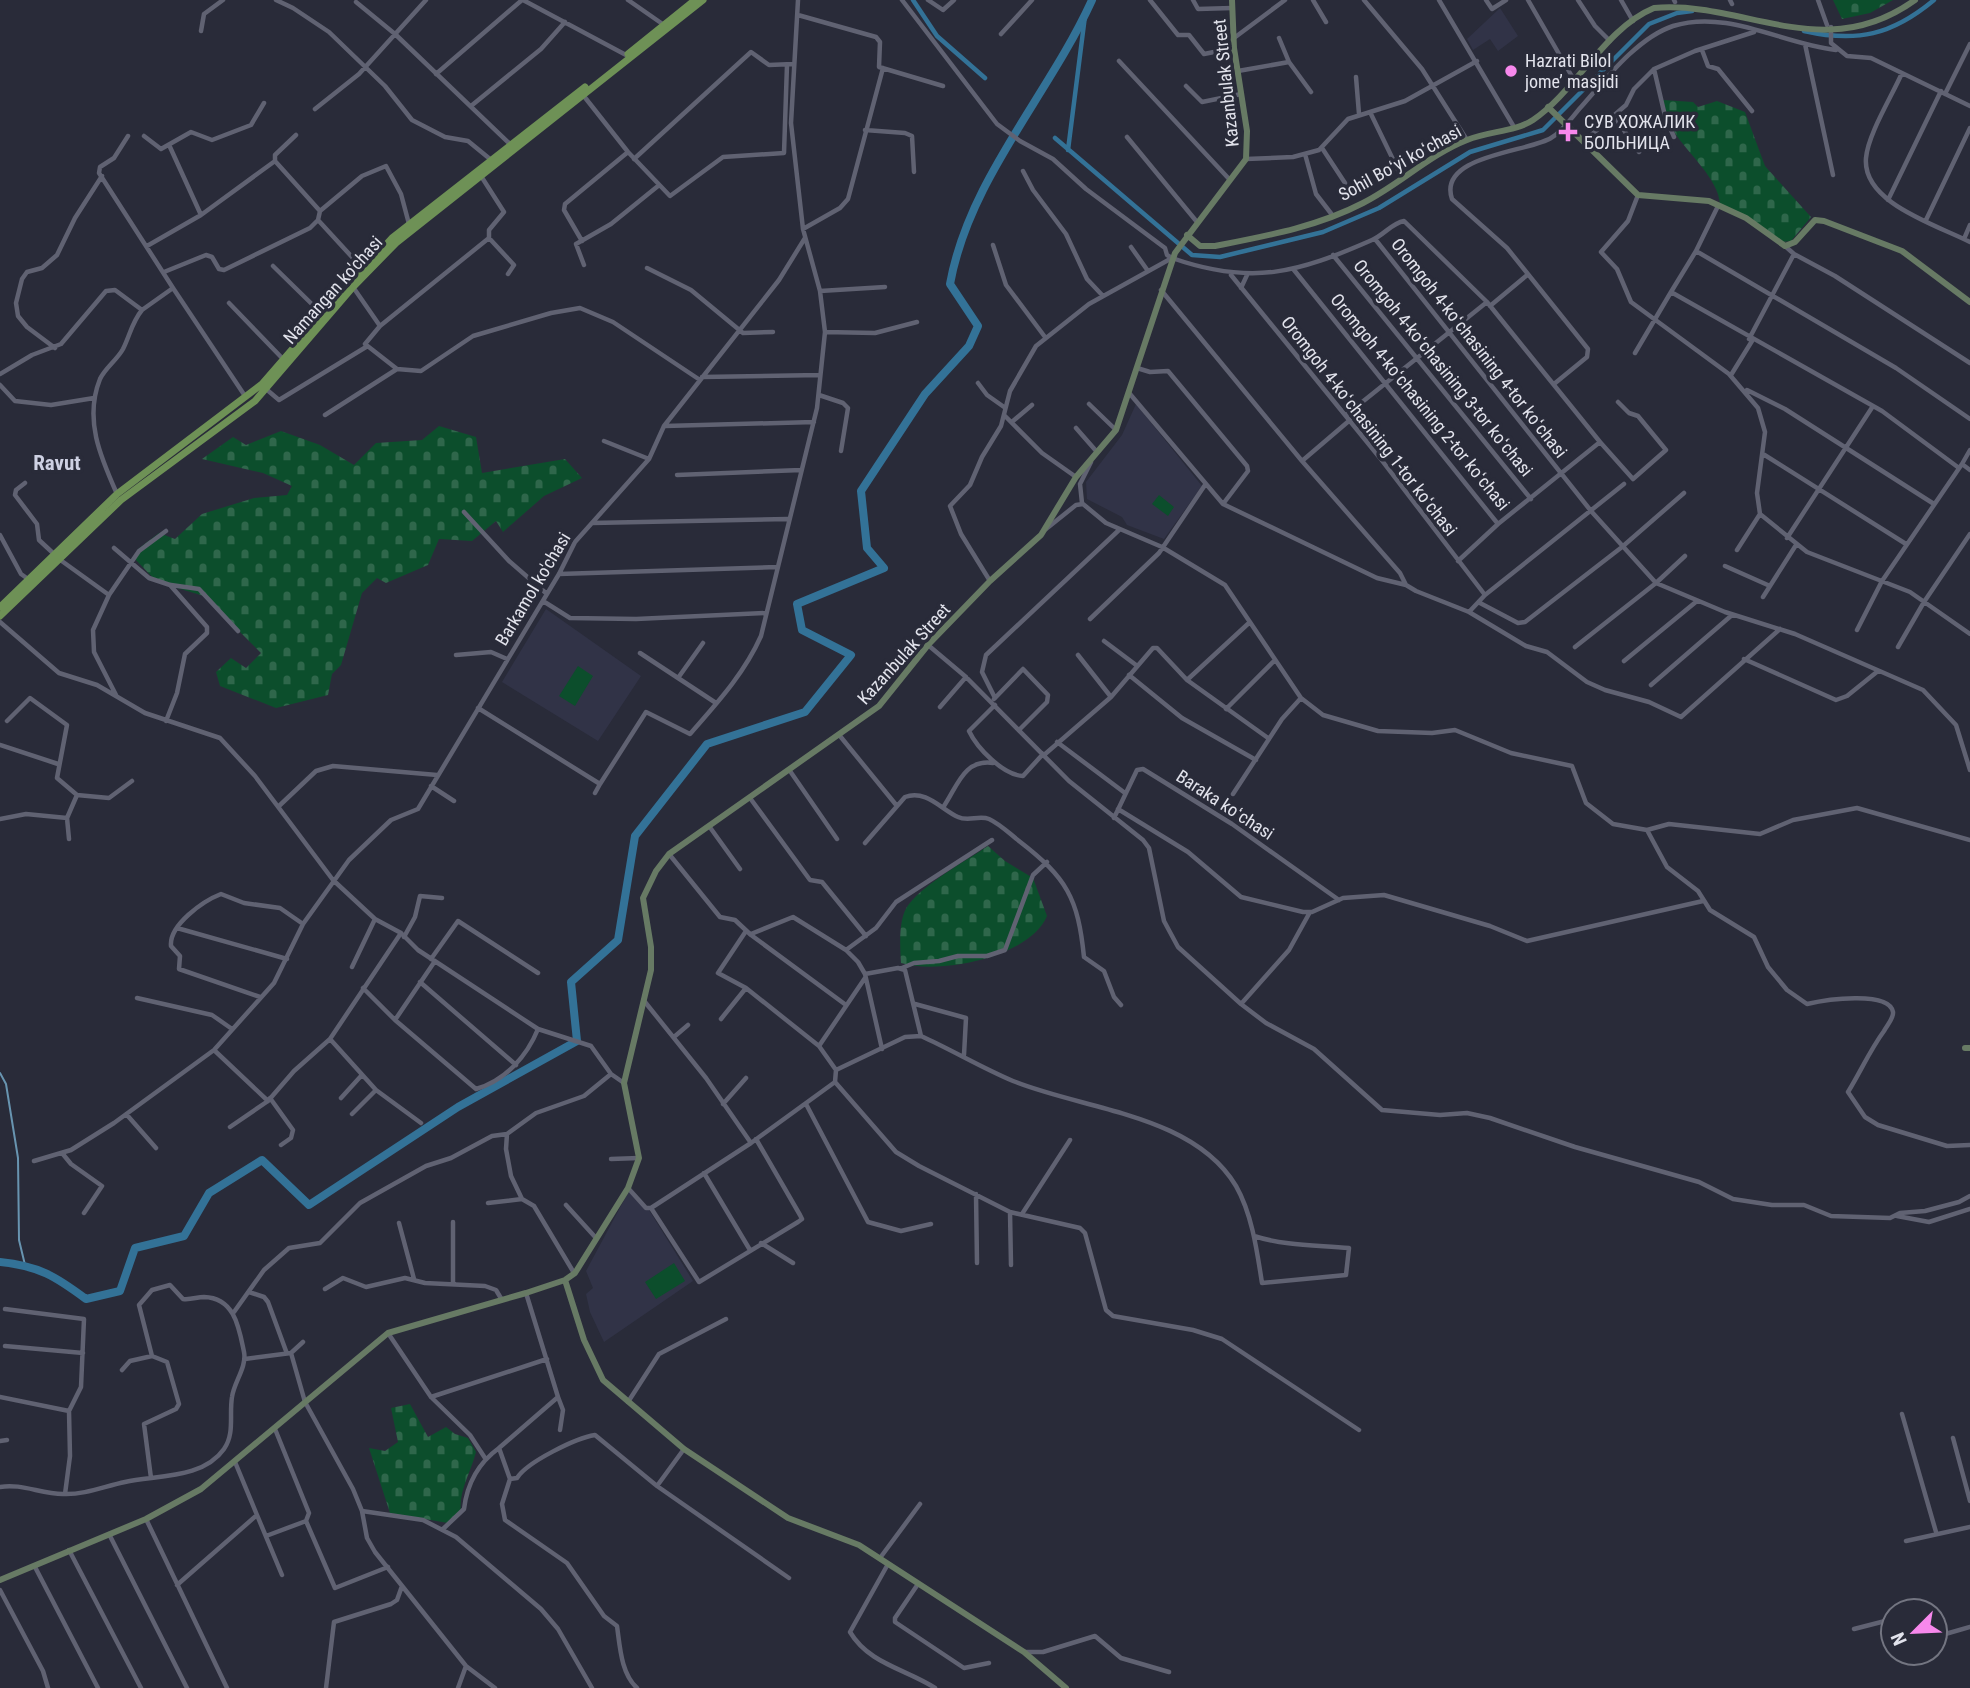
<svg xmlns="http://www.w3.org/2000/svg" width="1970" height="1688" font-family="'Roboto Condensed',sans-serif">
<defs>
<pattern id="cemetery-stones" width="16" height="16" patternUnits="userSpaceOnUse" patternTransform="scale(1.75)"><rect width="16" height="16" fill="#0c4e2c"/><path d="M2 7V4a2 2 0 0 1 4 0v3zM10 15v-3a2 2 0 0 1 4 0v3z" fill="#2f674b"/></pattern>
</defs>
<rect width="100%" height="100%" fill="#292b39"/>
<path fill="#313347" d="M1500 8 1518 36 1498 51 1490 39 1473 50 1467 39Z
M1136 404 1202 486 1164 539 1127 525 1122 517 1087 499 1086 482 1122 435Z
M546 609 641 676 598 741 502 682Z
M630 1189 649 1210 693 1281 604 1342 590 1312 586 1294 593 1288 586 1271Z"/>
<path fill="url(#cemetery-stones)" d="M1833 0H1893L1870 13 1842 19Z
M1663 100 1693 102 1698 107 1717 101 1745 112 1765 166 1811 217 1791 241 1782 242 1720 204C1718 178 1688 154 1675 133 1669 123 1666 111 1663 100Z
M439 426 476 437 482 473 565 459 582 478 544 496 503 532 496 521 472 541 439 539 428 565 386 583 377 578 362 593 341 665 332 674 328 695 276 708 220 686 216 672 231 658 246 668 261 653 204 596 157 582 134 558 138 549 159 533 175 539 202 514 254 498 287 495 292 486 263 473 202 459 233 437 246 445 281 431 320 445 354 465 376 443 422 440Z
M988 846 1005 861 1033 878 1047 916C1030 957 940 975 901 963 900 946 898 917 909 904 927 882 964 862 988 846Z
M410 1404 428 1437 446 1427 455 1434 468 1438 476 1452C471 1472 458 1492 461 1512L448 1523 390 1513 369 1448 385 1451 398 1442 391 1408Z"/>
<path fill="#0c4e2c" d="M1159 495 1174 507 1168 516 1152 504Z
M578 666 593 676 575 706 559 696Z
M674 1263 685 1281 656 1299 645 1282Z"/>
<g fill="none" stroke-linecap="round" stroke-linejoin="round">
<path stroke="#6894b0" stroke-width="2" d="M0 1073 6 1084 18 1158 19 1240 25 1265"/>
<path stroke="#337297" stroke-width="4.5" d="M913 0 937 36 985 78
M1804 31C1857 43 1892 35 1934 0
M1055 138 1192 255 1220 257 1323 232 1379 208 1470 152 1543 130 1649 24 1677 13 1692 11
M1068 150 1085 16"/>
<path stroke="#337297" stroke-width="8" d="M0 1262C39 1266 55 1276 86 1299L120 1291 135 1248 184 1236 209 1193 262 1160 309 1205 458 1107 577 1041 571 982 618 940 635 836 707 744 805 712 851 655 802 630 797 604 884 568 867 548 861 491 925 394 969 346 978 326 950 284C969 179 1049 95 1092 0"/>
<path stroke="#606272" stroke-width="4.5" d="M276 0 293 8 329 32 385 86 412 120 445 137 468 141 490 159
M523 0 626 55
M628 0 664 25
M902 0 997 124 1020 141 1053 159 1086 189 1165 248 1167 255 1172 258C1252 286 1297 273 1372 240 1384 235 1392 223 1404 221L1487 302 1600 442 1498 524 1294 270
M928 0 943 10 954 0
M1150 0 1178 35H1189L1204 54 1234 48
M1193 0 1198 9 1232 8
M1313 0 1326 22
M1364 0 1422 69 1467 140
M1439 0 1514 127
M1486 0 1492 9 1506 0
M1528 0 1574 80
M1578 0 1595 26 1610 41
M1621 0 1633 21
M1674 0 1675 2
M1730 0 1732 4
M1818 0 1827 25
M356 2 395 34 510 144
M798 15 876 37 880 42 879 67 943 86
M1831 27V43L1847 56 1871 58 1970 106
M201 31 204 14 223 0
M1001 34 1032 0
M1234 38 1285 0
M1279 38 1289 62 1311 92
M1805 44 1833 175
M1702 50 1708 66 1718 69 1752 111
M1119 61 1230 180
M1654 69 1665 116 1674 137
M1238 71 1289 62
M1902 73C1892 96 1868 134 1866 158 1862 203 1937 225 1970 242
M436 74 522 0
M1356 77 1359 114
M1186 86 1202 102 1241 94
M1945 94 1970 44
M583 95 628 152 670 196 723 157 784 153 787 65
M471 106 541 49 565 22
M315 109 359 74 426 0
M1370 112 1402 178
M1614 116 1639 152
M865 130 905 133 912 136 914 172
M128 136 114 158 100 167 99 173 173 288
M144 136 161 149 191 132 212 140 251 125 264 103
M1127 137 1197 222
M1583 142 1626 105 1634 89 1654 69 1695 51 1754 32
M170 147 201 215
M1322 148 1345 183
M1305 154 1316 194 1333 216
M634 159 751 52 769 65 793 64
M1246 159 1293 157 1319 150 1348 119 1405 101 1477 61
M275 161V155L296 135
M1023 171 1033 190 1066 234 1087 279 1103 296
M481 176 504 212 489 230V238
M1638 195 1628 221 1601 252 1617 269 1631 302 1729 374 1758 408 1765 432 1757 493 1760 514 1807 552 1910 592 1970 634
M1888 200 1941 91
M1718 206 1696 251 1896 368 1970 419
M318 220 363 269
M1926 220 1970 128
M803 229 840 208 848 199 883 68
M1375 239 1591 511 1656 583 1725 612 1795 634 1923 690 1956 725 1970 770
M1964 239 1970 225
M582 241 564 210 565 204 628 152
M993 245 1006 285 1045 337
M147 246 201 215 275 161 320 211 362 176 386 166 401 194 409 224
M1131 247 1148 271
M1794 254 1835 276 1970 363
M1333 255 1531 499
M584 265 576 244 611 224 658 186
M273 266 322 314
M647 268 691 290 743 333 773 332
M164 272 206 255 212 257 219 269 224 270 310 228 318 220 320 211
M1231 275 1380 458 1485 595
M353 287 380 326 365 344 397 369 421 371 473 336 551 313 580 308 613 322 700 380
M1241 288 1247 275
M1161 290 1302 461 1400 573 1406 585 1416 591 1469 612 1526 646 1547 652 1587 682 1605 690 1649 702 1681 717 1780 629
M820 291 885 287
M1671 292 1696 251
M229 303 283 359
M1490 306 1526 276
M380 326 489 238 514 265 508 274
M825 332 875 333 917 322
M1749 339 1794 254 1785 246
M55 348 27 327 18 316 16 303 22 279 27 272 42 268 57 255 75 218 102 176
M1635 353 1671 292 1882 411 1959 468
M1137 368 1150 372 1168 371 1247 466 1248 471 1223 504
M0 374 32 355 61 344 106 291 115 290 142 310 173 288 245 396
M1731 375 1752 341
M702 377 820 375
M978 383 987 395 1004 407
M1554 384 1587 357 1588 349 1507 248 1452 199C1437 155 1529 152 1551 138 1563 131 1572 117 1581 107 1605 80 1637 38 1673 26 1728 9 1782 44 1836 50
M0 385 15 401 51 405 94 398
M266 389 279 400 366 347
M1747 390 1785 409 1934 504
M1130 394 1223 504 1377 578 1406 585
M819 395 843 403 848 408 841 451
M1089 404 1116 430
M325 415 397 369
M1004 415 1042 453 1076 477
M1346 415 1487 302
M1013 421 1032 405
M665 426 814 422
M1076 428 1097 452
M604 441 649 459
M1600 442 1633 479 1666 450 1638 416 1629 413 1618 402
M1970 450 1962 464 1970 470
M1763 454 1906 544
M1302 461 1350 420
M677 475 801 470
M25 483 16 490 15 495 37 524 39 540 54 554
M117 494C100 456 84 419 100 379 105 368 117 360 123 349 130 335 132 322 142 310
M1082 503 1080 484 1091 462
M464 512 509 561 547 594
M592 523 788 519
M1046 529 1076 505 1083 504 1106 523 1162 547 1225 585 1301 698 1323 715 1378 731 1432 733 1455 730 1511 753 1572 766 1586 803 1613 824 1647 830 1669 824 1760 834 1793 820 1857 808 1970 840
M0 535 21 574 28 579
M1787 538 1873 406
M114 548 149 578 170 585 207 627V633L185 654 177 693 166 721
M1737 550 1760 514
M59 559 109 595
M1458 561 1498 524
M1725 566 1770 586
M559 574 777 567
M990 581 961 534 950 506 970 485 982 457 1001 426 1010 391 1036 346 1089 304 1172 258
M171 585 199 589 238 631
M1763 597 1796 545
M543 601 570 618 636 619 766 613
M1480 603 1518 623 1525 622 1622 547 1684 493
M1469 612 1485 595 1624 484
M1090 619 1159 553 1205 485
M0 622 59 673 97 685 145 713 220 738 255 776 333 880 375 919 401 933 330 1039 294 1071 268 1101
M1857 630 1882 581 1962 464
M1104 641 1136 665
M928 645 966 677 1069 781 1143 840 1149 848 1164 921 1178 947 1241 1004 1266 1023 1314 1049 1382 1110 1440 1115 1467 1113 1490 1118 1575 1147 1699 1182 1733 1199 1772 1205H1804L1831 1216 1890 1218 1900 1213 1925 1211 1959 1202 1970 1196
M1575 647 1656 583 1685 556
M1898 647 1924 602 1970 534
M640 653 716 703
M456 655 491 652 507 659
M1078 655 1111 697
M1744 659 1836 700 1847 696 1878 671
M1624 661 1697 601
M1129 675 1182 718 1256 760
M678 678 703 643
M1187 680 1250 622
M1651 685 1732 615
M116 695 94 652 93 630 109 595 139 551 166 531
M995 698 982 672 986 655 1119 530
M994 699 1023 669 1048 695 1047 702 1019 730
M995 705 969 731C977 748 1003 775 1023 776L1043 754
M940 707 966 677
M478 708 600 784 646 712 690 734C717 703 744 674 761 636L817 408 825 332 820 291 803 229 791 123 798 0
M1226 709 1274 661
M840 736 897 806
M1057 742 1125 793
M0 745 58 764
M1044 755 1111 697 1153 648H1157L1187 680 1268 738
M790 771 837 839
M431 786 454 801
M595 793 600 784
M1233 794 1282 719 1301 698
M77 795 109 798 132 781
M750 798 810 880 822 882 866 936
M279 806 316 771 333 766 437 775
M944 806C958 785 964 759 993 763
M1118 809 1188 852 1241 897 1303 912H1312L1343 898 1384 895 1490 926 1527 941 1703 901
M67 818 69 839
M1114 818 1137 770 1143 769 1232 824 1339 900
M0 819 26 814 67 818 77 795 57 778 67 725 30 698 7 721
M709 826 740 869
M1647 830 1667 867 1698 891 1710 910 1754 937 1768 967 1787 990 1807 1004C1824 1000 1889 990 1893 1012 1894 1018 1887 1025 1884 1031 1870 1050 1861 1071 1848 1092L1865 1117 1878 1125 1947 1146 1970 1145
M865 843 905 797C926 789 942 810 958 817 968 822 979 815 989 819 1000 824 1010 834 1019 841 1067 878 1078 898 1084 957L1104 971 1114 997 1121 1005
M669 854 720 917 735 920 751 935 846 1005
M177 928 287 959
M746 931 718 973 746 988 819 1046 836 1070 835 1082 896 1152 919 1166 1010 1212 1080 1228 1085 1233 1106 1310 1113 1316 1193 1330 1222 1339 1359 1430
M401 933 418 950 538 1029 591 1046 611 1074
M751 934 793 917 846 950 858 962 865 974 882 1049
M404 937 415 917 420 896 442 898
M846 950 876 928 896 902 992 840
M431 959 458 921 538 973
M352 967 375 919
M902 968 914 963 939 961 958 956H987L1005 950 1033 875 1047 862
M865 974 898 968 905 970 921 1036
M420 982 516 1065
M363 988 395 1020 435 961
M260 997 179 969 180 956 171 946C169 925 203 901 221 894L244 903 280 908 303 924
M137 998 212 1015 232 1029
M645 1002 706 1078 751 1143
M915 1004 966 1018 964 1055
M1241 1004 1289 950 1310 912
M721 1019 746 988
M395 1020 476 1089C506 1080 527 1056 538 1029
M674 1037 688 1025
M330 1039 376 1090 421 1123
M819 1046 865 978
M214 1050 268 1101 230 1127
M836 1070 905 1037 921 1036C952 1050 982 1068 1013 1081 1084 1110 1193 1114 1236 1186 1252 1214 1257 1251 1262 1283L1346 1275 1349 1248C1317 1245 1285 1246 1254 1236
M270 1098 293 1130 291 1138 281 1145
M341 1098 361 1076
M723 1104 746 1078
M806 1104 868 1222 901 1231 931 1224
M352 1114 376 1090
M127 1115 156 1148
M62 1153 71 1164 102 1186 84 1213
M611 1159 639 1158
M34 1161 71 1150 114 1123 214 1050 274 983 303 924 349 860 391 820 418 809 559 574 575 542 649 459 664 426 779 280 805 238
M704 1173 750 1250
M628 1188 646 1208H651L751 1143 835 1082
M976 1194 977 1263
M488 1203 522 1199
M566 1205 596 1238
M651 1208 699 1282 798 1222 802 1219 800 1215 756 1139
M1010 1212 1011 1265
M1022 1214 1070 1140
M1897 1216 1929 1222 1970 1209
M453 1222V1284
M399 1223 414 1279
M761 1243 793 1263
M574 1273 534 1206 522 1199 511 1176 506 1149 507 1134 536 1113 584 1096 611 1074 624 1083
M325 1289 343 1278 366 1287 405 1278 425 1283 485 1286 496 1290 502 1300
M249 1292 264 1297 268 1302 286 1351
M526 1293 558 1397 499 1448 510 1479 517 1478C527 1462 576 1438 595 1435L657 1486 684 1449
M5 1309 84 1319 81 1387 69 1411
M234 1312 264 1270 289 1248 320 1243 360 1203 426 1166 451 1158 492 1136 507 1134
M388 1333 431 1397 470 1435 485 1458
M5 1346 83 1353
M291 1353 303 1342
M245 1359 291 1353 305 1402 353 1489 362 1511 367 1538 375 1552 466 1666 495 1688
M0 1397 69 1411 70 1456 65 1494
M431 1397 547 1359
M558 1397 563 1410 560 1430
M628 1402 659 1354 726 1319
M1902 1414 1936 1532
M1953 1438 1970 1501
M0 1441 7 1440
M151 1478 144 1424 176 1409 179 1404 167 1362 152 1356
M510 1479 502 1504 505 1520 567 1563 604 1616 617 1626C620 1647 621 1673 637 1688
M657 1486 789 1578
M0 1487C21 1483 41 1494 63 1494 85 1495 105 1486 125 1482 157 1475 203 1479 224 1449 235 1433 229 1415 232 1397 234 1382 247 1367 244 1352 239 1328 235 1298 204 1297 197 1297 191 1300 183 1299L170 1285 152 1290 139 1305 152 1356 130 1361 122 1370
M362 1511 423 1520 456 1537 541 1609 558 1629 592 1688
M257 1515 282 1575
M146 1519 227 1688
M306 1521 335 1588 388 1567
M443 1529 464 1509C467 1484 477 1464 499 1448
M109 1534 187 1688
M266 1536 306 1521 309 1513 275 1429
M1906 1541 1970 1527
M69 1550 141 1688
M880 1558 920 1504
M888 1564 850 1632C869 1664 906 1669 935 1688
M35 1567 98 1688
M918 1584 895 1618V1622L964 1668 989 1663
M177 1585 257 1515 235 1462
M0 1590 43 1671 48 1688
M1854 1629 1893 1619
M1935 1637 1970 1627
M1025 1652H1043L1095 1636 1121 1658 1169 1672
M326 1688 334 1622 391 1604 397 1600 402 1586
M458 1688 466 1666"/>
<path stroke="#677a64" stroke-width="6" d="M1548 107 1638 195 1709 201 1746 218 1785 246 1795 242 1815 220 1824 221 1902 251 1970 302
M1187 235 1200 246H1215C1266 236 1317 227 1363 203 1399 185 1429 155 1467 140 1488 131 1515 132 1533 120 1576 91 1605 28 1654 8 1744 0 1823 66 1915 0
M1965 1048H1970
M565 1280 584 1340 603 1380 684 1449 788 1518 859 1545 1024 1652 1066 1688
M0 1580 146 1519 201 1489 388 1333 526 1293 565 1280 575 1273 628 1188 639 1158 624 1083 651 970V947L643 898 656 871 669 854 879 706 928 645 990 581 1041 535 1076 477 1116 430 1175 253 1246 159 1247 131 1234 48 1232 0"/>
<path stroke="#6e9156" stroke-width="7" d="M628 54 695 0
M353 281 392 238 585 87
M0 607 117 494 262 384 342 292
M0 616 121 500 255 401 353 287 396 243 703 0"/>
</g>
<g fill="#f788ec" stroke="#292b39" stroke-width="2.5">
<circle cx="1511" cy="71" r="7"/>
<path d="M1564.5 121.5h7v7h7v7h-7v7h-7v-7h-7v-7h7z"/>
</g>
<g text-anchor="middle" stroke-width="7" stroke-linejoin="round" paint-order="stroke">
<g font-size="18" fill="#e2e3ec" stroke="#292b39" text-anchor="start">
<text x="1525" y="67">Hazrati Bilol<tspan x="1525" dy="21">jome’ masjidi</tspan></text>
<text x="1584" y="128">СУВ ХОЖАЛИК<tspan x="1584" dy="21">БОЛЬНИЦА</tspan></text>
</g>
<g font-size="18" fill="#e2e3ec" stroke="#292b39">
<text transform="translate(1226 83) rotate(-96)" y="6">Kazanbulak Street</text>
<text transform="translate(1400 163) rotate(-29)" y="6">Sohil Boʻyi koʻchasi</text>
<text transform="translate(333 290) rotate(-48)" y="6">Namangan ko'chasi</text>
<text transform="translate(1479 348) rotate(52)" y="6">Oromgoh 4-koʻchasining 4-tor koʻchasi</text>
<text transform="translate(1443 368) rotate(51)" y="6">Oromgoh 4-koʻchasining 3-tor koʻchasi</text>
<text transform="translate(1420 402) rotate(51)" y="6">Oromgoh 4-koʻchasining 2-tor koʻchasi</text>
<text transform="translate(1369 426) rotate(52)" y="6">Oromgoh 4-koʻchasining 1-tor koʻchasi</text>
<text transform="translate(533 589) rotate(-59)" y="6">Barkamol ko'chasi</text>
<text transform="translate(904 654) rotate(-48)" y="6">Kazanbulak Street</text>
<text transform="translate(1225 805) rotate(33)" y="6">Baraka koʻchasi</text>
</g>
<g font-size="21" font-weight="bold" fill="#ced1e3" stroke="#292b39">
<text x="57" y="470">Ravut</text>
</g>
</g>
<g transform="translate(1914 1632) rotate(246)"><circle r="33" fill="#292b39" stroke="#737581" stroke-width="2"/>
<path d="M0-5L12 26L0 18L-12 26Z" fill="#f788ec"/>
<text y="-10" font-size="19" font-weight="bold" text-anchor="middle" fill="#e2e3ec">N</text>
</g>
</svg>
